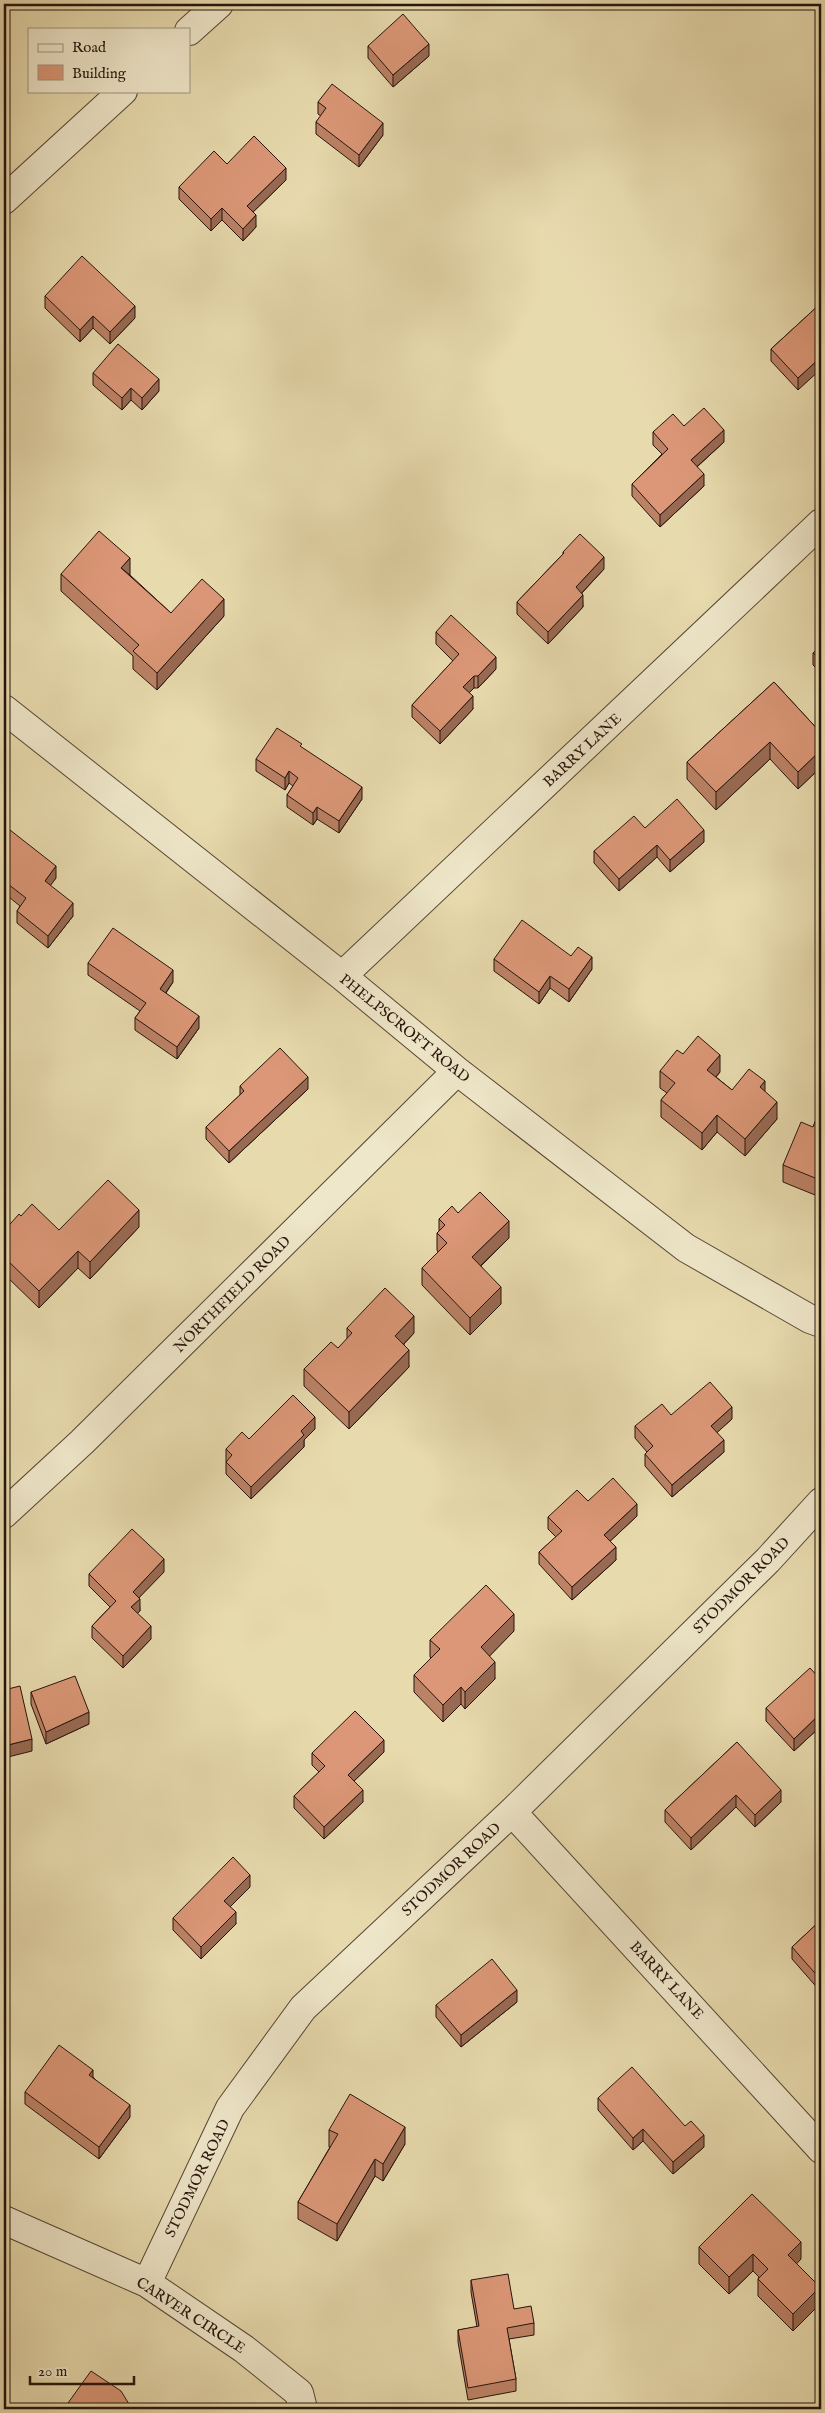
<svg xmlns="http://www.w3.org/2000/svg" width="825" height="2413" font-family="'IM FELL English',serif">
<rect width="100%" height="100%" fill="#e7daad"/>
<filter id="stains"><feTurbulence type="fractalNoise" baseFrequency=".004" numOctaves="4"/><feColorMatrix values="0 0 0 0 .2 0 0 0 0 .09 0 0 0 0 .02 0 0 0 .5 -.17"/></filter>
<radialGradient id="worn" r=".72"><stop offset=".6" stop-color="#630" stop-opacity="0"/><stop offset="1" stop-color="#630" stop-opacity=".3"/></radialGradient>
<g fill="none" stroke-linecap="round" stroke-linejoin="round">
<g stroke="#564634" stroke-width="30">
<path id="street" d="M189 31 219 4
M4 200 123 91
M4 709 342 976 457 1071 686 1248 810 1319 821 1323
M342 976 821 523
M4 1514 82 1442 457 1071
M512 1812 821 2149
M4 2220 147 2283 244 2349 299 2393 303 2409
M147 2283 230 2108 303 2008 512 1812 768 1560 821 1502"/>
</g>
<use href="#street" stroke="#efe7ca" stroke-width="28"/>
</g>
<path fill="#bc8266" stroke="#26140c" d="M368 46 429 56 393 87 368 58Z
M318 102 383 135 359 167 316 134V122L321 116 318 114Z
M227 164 286 180 253 212 256 227 243 241 222 220 211 231 179 199V187Z
M45 296 135 318 110 344 93 328 80 342 45 308Z
M820 304 798 390 771 361V349Z
M93 373 159 391 142 410 131 400 122 410 93 385Z
M684 426 724 442 697 467 704 486 660 527 632 496V484L662 454 653 445V432Z
M563 552 604 569 582 593 583 607 548 644 517 614V602L563 554Z
M61 574 130 575 171 613 224 616 157 690 133 669V656L61 591Z
M436 632 496 669 478 688H474L469 693 473 709 440 744 412 717V705L453 661 436 644Z
M821 646V673L813 665V653Z
M774 682 821 733V767L798 789 770 759 716 810 687 779V762Z
M302 748 362 799 339 833 317 819 313 825 287 807V795L293 786 289 783 285 790 256 771V759Z
M645 828 704 842 670 872 657 857 619 891 594 863V851Z
M4 837 56 878 50 885 73 916 48 948 17 923V911L20 906 4 893Z
M571 956 592 969 569 1002 550 988 539 1004 494 971V959Z
M88 963 173 982 166 993 199 1028 177 1059 135 1030V1018L140 1011 88 975Z
M683 1054 720 1072 716 1077 732 1090 765 1092 777 1119 745 1156 717 1132 702 1150 661 1117V1100L667 1093 660 1088V1071Z
M240 1086 308 1089 229 1163 206 1139V1127L240 1095Z
M821 1107V1195L820 1197 783 1182V1165L813 1127Z
M458 1213 509 1238 481 1266 501 1304 470 1335 422 1285V1268L438 1252 437 1250V1233L439 1232V1219Z
M21 1216 59 1230 139 1227 90 1279 78 1268 39 1308 4 1274V1231Z
M347 1328 414 1333 404 1344 409 1367 349 1429 304 1386V1369L338 1348 347 1339Z
M671 1415 732 1419 717 1432 724 1452 672 1497 645 1466V1454L647 1452 635 1438V1426Z
M315 1429 304 1440V1447L251 1499 226 1474V1449L249 1439Z
M588 1501 637 1516 610 1541 616 1560 572 1600 539 1564V1552L556 1537 548 1529V1517Z
M164 1572 139 1597 140 1611 137 1613 151 1639 123 1668 92 1638V1626L110 1607 89 1586V1574Z
M514 1631 489 1656 495 1679 465 1709 461 1704 443 1722 414 1692V1675L431 1658 430 1657V1640Z
M821 1680V1726L794 1751 766 1721V1708Z
M31 1692 89 1724 46 1744 31 1704Z
M737 1742 781 1802 755 1827 736 1807 691 1850 665 1822V1810Z
M384 1752 354 1781 363 1802 324 1839 294 1808V1796L319 1772 312 1765V1753Z
M250 1887 230 1907 236 1924 201 1959 173 1930V1918Z
M821 1920V1992L792 1959V1947Z
M517 2002 461 2047 436 2017V2005Z
M93 2077 130 2117 99 2159 25 2104V2092Z
M598 2098 704 2147 673 2174 643 2141 633 2150 598 2110Z
M329 2130 405 2144 383 2181 375 2176 337 2241 298 2219V2202L330 2147H329Z
M699 2247 801 2259 796 2264 820 2304 793 2331 758 2296V2279L759 2277 753 2271 729 2294 699 2264Z
M471 2280 534 2323V2335L509 2339 516 2379V2391L468 2400 458 2342V2330L477 2327 471 2292Z
M68 2403 132 2409H68Z"/>
<path fill="#996a53" stroke="#26140c" d="M429 44V56L393 87V75Z
M383 123V135L359 167V155Z
M286 168V180L247 218V206Z
M222 208V220L211 231V219Z
M256 215V227L243 241V229Z
M135 306V318L110 344V332Z
M93 316V328L80 342V330Z
M821 357V369L798 390V378Z
M159 379V391L142 410V398Z
M131 388V400L122 410V398Z
M724 430V442L691 472V460Z
M704 474V486L660 527V515Z
M604 557V569L576 599V587Z
M130 558V575L121 568Z
M583 595V607L548 644V632Z
M224 599V616L157 690V673Z
M496 657V669L478 688V676Z
M474 676V688L463 699V687Z
M473 696V709L440 744V731Z
M770 742V759L716 810V792Z
M821 750V767L798 789V772Z
M289 771V783L285 790V778Z
M362 787V799L339 833V821Z
M317 807V819L313 825V813Z
M704 830V842L670 872V860Z
M657 845V857L619 891V879Z
M56 866V878L45 893V881Z
M73 903V916L48 948V936Z
M592 957V969L569 1002V989Z
M173 970V982L160 1001V989Z
M550 976V988L539 1004V992Z
M199 1016V1028L177 1059V1047Z
M720 1055V1072L707 1087V1070Z
M308 1077V1089L229 1163V1151Z
M765 1081V1098L760 1087Z
M777 1102V1119L745 1156V1139Z
M717 1115V1132L702 1150V1133Z
M821 1178V1195L820 1197V1180Z
M139 1210V1227L90 1279V1262Z
M509 1221V1238L472 1274V1257Z
M78 1251V1268L39 1308V1291Z
M501 1287V1304L470 1335V1318Z
M414 1316V1333L395 1353V1336Z
M409 1350V1367L349 1429V1412Z
M732 1407V1419L711 1438V1426Z
M315 1417V1429L304 1440V1447L251 1499V1487L301 1431Z
M724 1440V1452L672 1497V1485Z
M637 1504V1516L604 1547V1535Z
M616 1547V1560L572 1600V1587Z
M164 1559V1572L133 1604V1592Z
M140 1599V1611L131 1619V1607Z
M514 1614V1631L481 1665V1647Z
M151 1626V1639L123 1668V1656Z
M495 1662V1679L465 1709V1692Z
M461 1687V1704L443 1722V1705Z
M89 1712V1724L46 1744V1732Z
M821 1713V1726L794 1751V1739Z
M32 1739V1751L4 1758V1746Z
M384 1740V1752L348 1787V1775Z
M363 1790V1802L324 1839V1827Z
M781 1790V1802L755 1827V1815Z
M736 1795V1807L691 1850V1838Z
M250 1875V1887L224 1913V1901Z
M236 1912V1924L201 1959V1947Z
M517 1990V2002L461 2047V2035Z
M5 1991V2003L4 2006V1994Z
M93 2070V2082L89 2075Z
M130 2105V2117L99 2159V2147Z
M405 2127V2144L383 2181V2164Z
M643 2129V2141L633 2150V2138Z
M704 2135V2147L673 2174V2162Z
M375 2159V2176L337 2241V2224Z
M801 2242V2259L788 2273V2255Z
M753 2254V2271L729 2294V2277Z
M820 2287V2304L793 2331V2314Z"/>
<path fill="#db9777" stroke="#26140c" d="M403 14 429 44 393 75 368 46Z
M332 84 383 123 359 155 316 122 326 108 318 102Z
M254 136 286 168 247 206 256 215 243 229 222 208 211 219 179 187 214 151 227 164Z
M82 256 135 306 110 332 93 316 80 330 45 296Z
M820 304 821 306V357L798 378 771 349Z
M118 344 159 379 142 398 131 388 122 398 93 373Z
M704 408 724 430 691 460 704 474 660 515 632 484 668 449 653 432 673 414 684 426Z
M99 531 130 558 121 568 171 613 202 579 224 599 157 673 133 651 139 645 61 574Z
M580 534 604 557 576 587 583 595 548 632 517 602 564 553 563 552Z
M451 615 496 657 478 676H474L463 687 473 696 440 731 412 705 459 654 436 632Z
M821 646V661L813 653Z
M774 682 821 733V750L798 772 770 742 716 792 687 762Z
M277 728 302 744 300 746 362 787 339 821 317 807 313 813 287 795 298 778 289 771 285 778 256 759Z
M677 799 704 830 670 860 657 845 619 879 594 851 634 816 645 828Z
M10 830 56 866 45 881 73 903 48 936 17 911 26 898 4 881V837Z
M522 920 571 956 578 947 592 957 569 989 550 976 539 992 494 959Z
M113 928 173 970 160 989 199 1016 177 1047 135 1018 146 1003 88 963Z
M698 1036 720 1055 707 1070 732 1090 749 1069 765 1081 760 1087 777 1102 745 1139 717 1115 702 1133 661 1100 675 1083 660 1071 677 1050 683 1054Z
M280 1048 308 1077 229 1151 206 1127 244 1091 240 1086Z
M821 1107V1178L820 1180 783 1165 801 1122 813 1127Z
M108 1180 139 1210 90 1262 78 1251 39 1291 4 1257V1231L19 1214 21 1216 32 1204 59 1230Z
M480 1192 509 1221 472 1257 501 1287 470 1318 422 1268 447 1243 437 1233 445 1225 439 1219 452 1206 458 1213Z
M385 1288 414 1316 395 1336 409 1350 349 1412 304 1369 331 1342 338 1348 352 1333 347 1328Z
M710 1382 732 1407 711 1426 724 1440 672 1485 645 1454 653 1446 635 1426 662 1404 671 1415Z
M293 1395 315 1417 301 1431 304 1435 251 1487 226 1462 232 1455 226 1449 242 1432 249 1439Z
M613 1478 637 1504 604 1535 616 1547 572 1587 539 1552 562 1531 548 1517 577 1490 588 1501Z
M132 1529 164 1559 133 1592 140 1599 131 1607 151 1626 123 1656 92 1626 116 1601 89 1574Z
M486 1585 514 1614 481 1647 495 1662 465 1692 461 1687 443 1705 414 1675 440 1649 430 1640Z
M810 1668 821 1680V1713L794 1739 766 1708Z
M75 1676 89 1712 46 1732 31 1692Z
M20 1686 32 1739 4 1746V1690Z
M355 1711 384 1740 348 1775 363 1790 324 1827 294 1796 325 1766 312 1753Z
M737 1742 781 1790 755 1815 736 1795 691 1838 665 1810Z
M233 1857 250 1875 224 1901 236 1912 201 1947 173 1918Z
M821 1920V1980L792 1947Z
M492 1959 517 1990 461 2035 436 2005Z
M59 2045 93 2070 89 2075 130 2105 99 2147 25 2092Z
M632 2067 685 2126 691 2121 704 2135 673 2162 643 2129 633 2138 598 2098Z
M350 2094 405 2127 383 2164 375 2159 337 2224 298 2202 338 2134 329 2130Z
M752 2194 801 2242 788 2255 820 2287 793 2314 758 2279 768 2269 753 2254 729 2277 699 2247Z
M508 2274 514 2309 531 2306 534 2323 507 2328 516 2379 468 2388 458 2330 479 2326 471 2280Z
M91 2371 121 2391 132 2409H77L68 2403Z
M154 2405 156 2409H145Z"/>
<g text-anchor="middle" stroke-width="4" stroke-linejoin="round" paint-order="stroke">
<g font-size="15" fill="#26140c" stroke="#efe7ca">
<text transform="translate(582 750) rotate(-43)" y="5">BARRY LANE</text>
<text transform="translate(405 1028) rotate(39)" y="5">PHELPSCROFT ROAD</text>
<text transform="translate(232 1294) rotate(-45)" y="5">NORTHFIELD ROAD</text>
<text transform="translate(741 1585) rotate(-45)" y="5">STODMOR ROAD</text>
<text transform="translate(451 1869) rotate(-43)" y="5">STODMOR ROAD</text>
<text transform="translate(667 1980) rotate(47)" y="5">BARRY LANE</text>
<text transform="translate(197 2178) rotate(-64)" y="5">STODMOR ROAD</text>
<text transform="translate(191 2315) rotate(33)" y="5">CARVER CIRCLE</text>
</g>
</g>
<rect width="825" height="2413" fill="none" stroke="#e7daad" stroke-width="20"/>
<rect x="5" y="5" width="815" height="2403" fill="none" stroke="#26140c" stroke-width="2.5"/>
<rect x="10" y="10" width="805" height="2393" fill="none" stroke="#26140c"/>
<rect x="28" y="28" width="162" height="65" fill="#efe7ca" stroke="#9f937e"/>
<rect x="38" y="44" width="25" height="8" fill="#efe7ca" stroke="#9f937e"/>
<text x="72" y="52" font-size="15" fill="#26140c">Road</text>
<rect x="38" y="65" width="25" height="15" fill="#db9777" stroke="#9f937e"/>
<text x="72" y="78" font-size="15" fill="#26140c">Building</text>
<path d="M30 2376v8h104v-8" fill="none" stroke="#26140c" stroke-width="2.5"/>
<text x="38" y="2376" font-size="15" fill="#26140c" stroke="#efe7ca" stroke-width="4" paint-order="stroke">20 m</text>
<rect width="100%" height="100%" filter="url(#stains)"/>
<rect width="100%" height="100%" fill="url(#worn)"/>
</svg>
